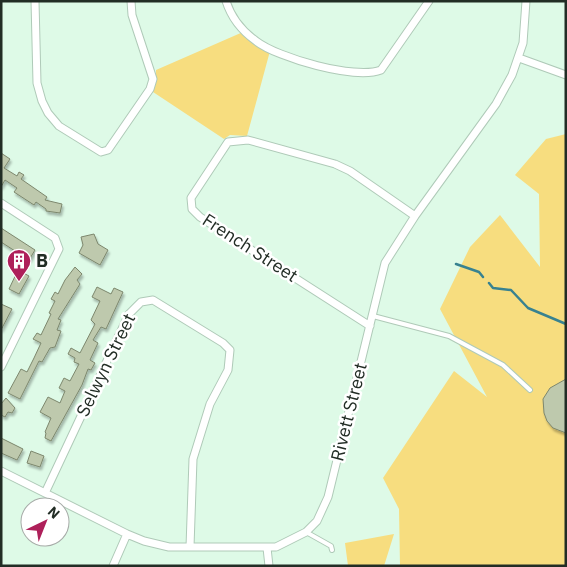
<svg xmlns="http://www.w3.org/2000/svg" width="567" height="567" font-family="'IBM Plex Sans',sans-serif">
<defs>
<filter id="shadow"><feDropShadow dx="1.5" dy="3" stdDeviation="1" flood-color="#0004"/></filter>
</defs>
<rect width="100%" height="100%" fill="#defae7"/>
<path fill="#f7dd7f" d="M243 32 270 51 247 136 230 135 224 139 153 92 156 80V70Z
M566 134V566H400L399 509 383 478 454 371 487 397 440 309 470 247 500 215 540 267 539 194 515 175 546 139Z
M394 534 384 566H348L345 543Z"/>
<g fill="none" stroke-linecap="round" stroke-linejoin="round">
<path stroke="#388290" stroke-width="2.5" d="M456 264 479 272 483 277
M489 283 493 288 511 290 528 308 566 324"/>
</g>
<path fill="#bec9ad" stroke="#7d876d" filter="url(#shadow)" d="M1 153 10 159 4 168 17 176 19 172 24 175 21 179 47 197 45 200 62 204 60 213 46 211V209L36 202 34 205 14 192 17 188 5 180 1 187Z
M1 228 35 250 29 260 1 242Z
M94 234 98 244 108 250 100 265 79 253 83 245 81 237Z
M75 267 82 274 77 280 80 284 58 319 61 320 57 330 61 331 55 347 50 348 42 362 39 361 20 399 8 393 21 369 27 372 34 358 41 343 33 339 37 333 41 335 51 314 49 313 55 301 51 299 55 292 58 294 65 280Z
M18 270 29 276 19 294 9 289Z
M97 287 111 294 114 288 123 292 106 329 101 327 93 340 98 343 90 360 95 363 91 370 88 369 82 385 51 441 45 438 46 433 45 432 51 418 40 412 48 397 60 403 65 391 59 388 64 378 70 381 79 364 74 362 75 358 68 354 71 348 80 353 95 324 91 320 100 301 92 297Z
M1 304 12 309 1 330Z
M566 379V433L553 428 547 421 544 413 543 399 550 388Z
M6 398 15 408 12 413 8 412 5 417 1 415V404Z
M1 438 23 449 17 460 1 453Z
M31 451 44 456 40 467 27 463Z"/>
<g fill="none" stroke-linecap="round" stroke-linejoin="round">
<g stroke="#afcab8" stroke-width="6">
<path id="service" d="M373 316 449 336 503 365 530 390
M306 532 331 546 332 550"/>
</g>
<g stroke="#afcab8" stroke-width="9">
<path id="minor" d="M35 1 37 83 42 101 48 113 59 126 101 152 108 150 150 89 153 79 132 15 131 1
M226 1C231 17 242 31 256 41 278 58 355 80 381 70L429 1
M519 58 566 75
M1 203 55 238 59 249 1 367
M370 326 200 217 192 209 191 198 228 142 248 140 335 164 350 171 415 216
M1 471 127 534 144 541 169 547H276L306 532 317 521 328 497 385 263 415 216 496 104 512 75 523 43 526 1
M45 493 129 314 141 302 153 300 223 343 230 350 228 370 210 404 193 459 190 547
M267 548 269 566
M113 566 127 534"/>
</g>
<use href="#service" stroke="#fff" stroke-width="4"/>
<use href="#minor" stroke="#fff" stroke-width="7"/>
</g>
<defs>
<g id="building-pin" transform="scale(1.25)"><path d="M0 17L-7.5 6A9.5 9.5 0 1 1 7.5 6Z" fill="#ae205a" stroke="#fff"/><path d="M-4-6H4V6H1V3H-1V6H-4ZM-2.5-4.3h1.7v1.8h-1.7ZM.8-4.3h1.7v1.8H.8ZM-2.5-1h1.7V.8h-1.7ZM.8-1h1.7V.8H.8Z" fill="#fff"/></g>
</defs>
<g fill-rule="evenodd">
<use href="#building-pin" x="19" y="261"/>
</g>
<g text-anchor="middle" stroke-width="5" stroke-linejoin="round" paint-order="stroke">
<g font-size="18" fill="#222d25" stroke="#fff">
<text transform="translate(250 248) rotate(33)" y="6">French Street</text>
<text transform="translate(106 365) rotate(-64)" y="6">Selwyn Street</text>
<text transform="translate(349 412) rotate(-76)" y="6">Rivett Street</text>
</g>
<g font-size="18" font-weight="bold" fill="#222d25" stroke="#fff" text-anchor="start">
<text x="36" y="267">B</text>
</g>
</g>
<rect width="567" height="567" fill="none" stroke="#222d25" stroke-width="5"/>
<g transform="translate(45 522) rotate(43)"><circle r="24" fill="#ffffff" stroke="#a7aba8"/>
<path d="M0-4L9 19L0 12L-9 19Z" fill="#ae205a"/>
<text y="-8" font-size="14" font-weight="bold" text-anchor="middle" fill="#222d25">N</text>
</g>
</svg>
